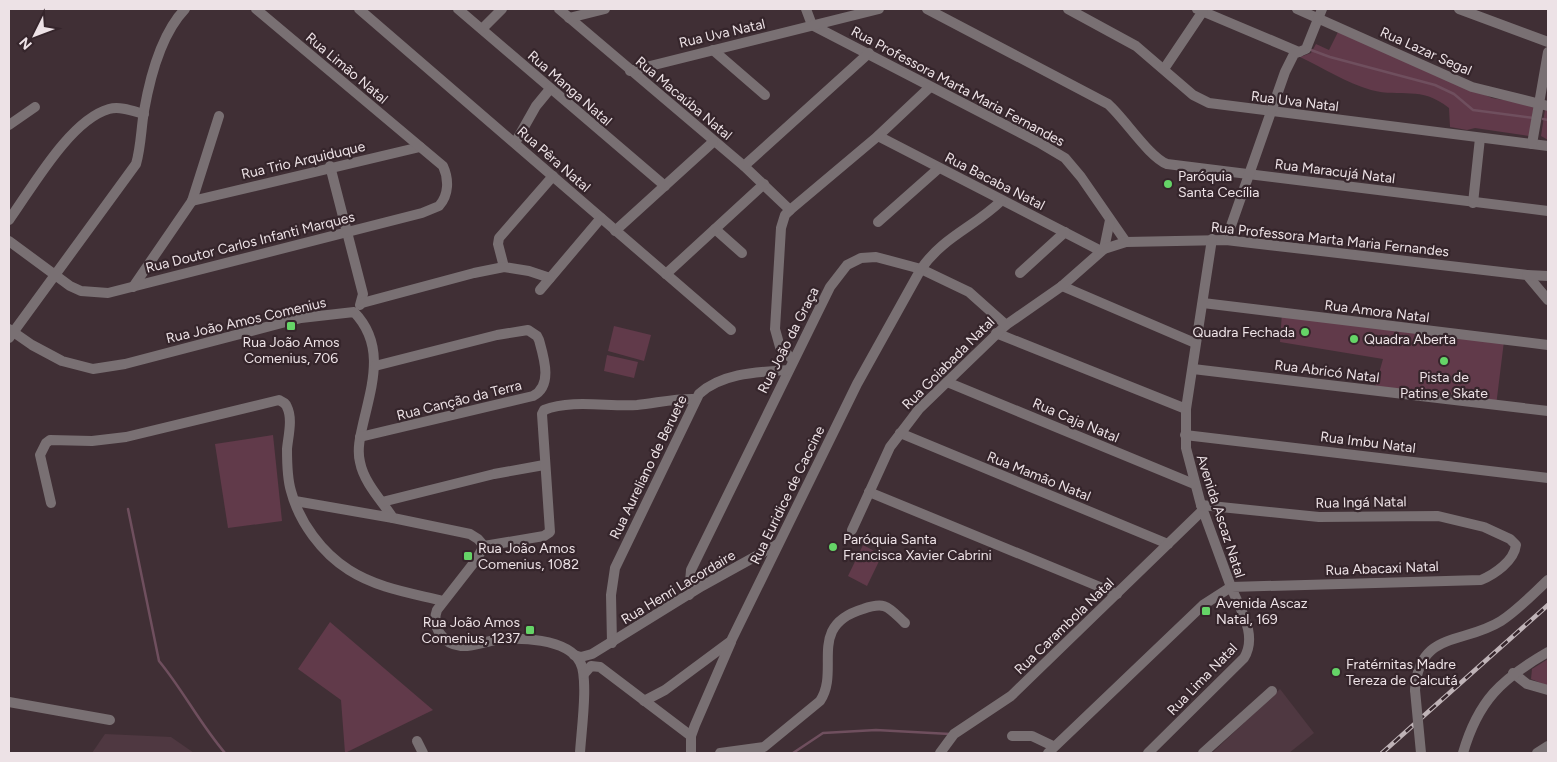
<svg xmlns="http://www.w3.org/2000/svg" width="1557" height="762" font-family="Figtree,sans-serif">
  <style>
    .built { fill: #4f3841 }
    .green { fill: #613a4a }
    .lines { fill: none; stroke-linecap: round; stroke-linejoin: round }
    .stream { stroke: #6f4f5e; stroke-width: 2.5 }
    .minor { stroke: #797073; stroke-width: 10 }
    .rail-casing { stroke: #bfb3b7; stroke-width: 4.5 }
    .rail { stroke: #35252b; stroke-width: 2.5; stroke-dasharray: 8; stroke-linecap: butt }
    .minor-bridge { stroke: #797073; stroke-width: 10 }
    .poi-dot { fill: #65d467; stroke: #35252b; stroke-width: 2 }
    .labels { text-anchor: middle; stroke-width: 4.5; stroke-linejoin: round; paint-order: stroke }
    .street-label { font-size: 14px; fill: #ede2e6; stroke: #35252b }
    .poi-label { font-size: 14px; fill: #ede2e6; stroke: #35252b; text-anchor: start }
  </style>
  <rect width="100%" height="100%" fill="#402f35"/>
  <g class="built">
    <path d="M1280 689 1314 733 1289 753H1212Z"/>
    <path d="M105 734 171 737 194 753H92Z"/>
  </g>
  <g class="green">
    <path d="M1339 30 1492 98 1534 105 1529 136 1475 128 1467 130 1450 127 1449 108C1420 85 1402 98 1371 90 1347 83 1323 68 1300 57L1311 53 1316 44 1329 50Z"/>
    <path d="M1548 109V140L1541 136 1545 110Z"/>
    <path d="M1282 312 1504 341 1496 406 1374 391 1383 359 1280 342Z"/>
    <path d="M614 326 651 335 644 361 608 351Z"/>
    <path d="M607 355 638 362 634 378 604 371Z"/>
    <path d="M273 435 282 521 228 528 215 444Z"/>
    <path d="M863 545 882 555 867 586 848 576Z"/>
    <path d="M330 622 433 710 345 753 341 700 298 669Z"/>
    <path d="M1548 659V686L1531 679 1532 669Z"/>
  </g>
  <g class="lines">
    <g class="stream">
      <path d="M1311 50 1330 57 1435 85 1454 94 1473 110 1534 118"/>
      <path d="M1543 119 1548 120"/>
      <path d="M128 509 159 661C183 690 200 724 225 753"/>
      <path d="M793 753 823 733 876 730 950 734"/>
    </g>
    <g class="minor">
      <path d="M359 9 731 330"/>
      <path d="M458 9 665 186"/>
      <path d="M559 9 744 166 790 210"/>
      <path d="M806 9 812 25 1038 142 1065 158 1081 177 1126 242 1226 240 1527 275 1548 300"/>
      <path d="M927 9 1108 104C1125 119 1149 157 1167 164L1548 211"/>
      <path d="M1068 9 1136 46 1193 95 1209 103 1548 146"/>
      <path d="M1197 9 1299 52"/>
      <path d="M1297 9 1472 87 1548 106"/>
      <path d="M1459 9 1548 42"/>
      <path d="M569 18 605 9"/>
      <path d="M482 29 502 9"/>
      <path d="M713 50 765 95"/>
      <path d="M1164 69 1203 11"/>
      <path d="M630 71 879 9"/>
      <path d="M9 125 35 107"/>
      <path d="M878 136 1101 251"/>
      <path d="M515 143 536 106 550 89"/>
      <path d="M1532 144 1548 52"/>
      <path d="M330 166 363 294 360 305"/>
      <path d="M744 166 869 53"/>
      <path d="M192 201 420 147"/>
      <path d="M1473 203 1480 138"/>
      <path d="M9 220C32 188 70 120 109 109 120 106 133 111 144 114"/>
      <path d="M878 222 939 168"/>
      <path d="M715 229 742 253"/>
      <path d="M615 231 713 142"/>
      <path d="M1226 240 1285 72 1294 54 1306 49 1322 9"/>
      <path d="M9 241 70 286 81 291 108 293 422 213 439 206C449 195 449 179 443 166L256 9"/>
      <path d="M1104 249 1110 220"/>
      <path d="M504 267 498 244 499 238 553 176"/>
      <path d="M1020 273 1065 232"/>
      <path d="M666 274 764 184"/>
      <path d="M1527 275 1548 276"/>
      <path d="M1062 286 1195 343"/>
      <path d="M133 287 192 201 219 116"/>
      <path d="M540 290 601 218"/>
      <path d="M362 303 474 273 504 267 529 271 550 278"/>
      <path d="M1203 303 1548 345"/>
      <path d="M9 329 32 345 62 361 93 369 125 364 301 318 354 312C386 345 372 385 363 424 360 437 357 450 360 462 364 483 382 501 393 518L470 534 478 539 484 546 476 560 437 610C431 627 443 644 461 646 472 647 484 642 495 640 518 637 567 638 580 662 589 678 581 733 580 753"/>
      <path d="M996 333 1186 409"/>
      <path d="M9 338 136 164C141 147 141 129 144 111 150 77 161 34 185 9"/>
      <path d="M793 360 780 347 775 329 781 228 785 215 790 210 878 136 930 87"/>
      <path d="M1193 369 1548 411"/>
      <path d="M947 382 1194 484"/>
      <path d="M900 433 1168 544"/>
      <path d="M1185 435 1548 478"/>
      <path d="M360 437 533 396C553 386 544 358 539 340L537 336 528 330 497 335 375 366"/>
      <path d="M869 492 1117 594"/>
      <path d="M295 501 393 518"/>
      <path d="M382 502 494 474 544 465"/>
      <path d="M51 503 40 455 46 443 50 440 92 441 126 437 279 400C283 402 286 403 287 407 293 419 288 437 287 449 287 463 287 478 291 491 299 522 322 553 349 570 377 588 411 593 443 601"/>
      <path d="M852 530 890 447 919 409 1006 325 1062 286 1104 249 1126 242"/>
      <path d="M484 546 544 536 550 532 542 414 544 410C572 399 608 407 637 405 657 403 676 398 696 399"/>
      <path d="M689 595 691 570 830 287 847 265 861 258 876 257 921 269 969 292 1006 325"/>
      <path d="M612 643 611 595 615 568 699 394C722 373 758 372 788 370"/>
      <path d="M574 655 581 657 592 654 702 586 778 544"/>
      <path d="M1513 673 1527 684 1548 690"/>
      <path d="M584 674 591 666 600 667 691 736"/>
      <path d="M1415 690C1419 630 1463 645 1501 621 1518 610 1533 594 1548 580"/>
      <path d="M644 701 665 690 731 641 857 384 921 269C943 237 974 227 1001 201"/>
      <path d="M9 702 110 720"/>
      <path d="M1012 736H1032L1053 746"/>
      <path d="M417 741 423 753"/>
      <path d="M691 753V736L695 725 731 642"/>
      <path d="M720 753 764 747 820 701C841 670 806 626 863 609 886 601 888 607 905 623"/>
      <path d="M940 753 954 734 1011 696 1203 510"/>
      <path d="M1048 753 1203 605 1231 587 1201 505 1186 448V409L1212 239"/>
      <path d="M1148 753 1244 658C1258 635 1240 609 1231 587L1481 580C1495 574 1514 561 1516 545L1510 539 1484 527 1438 516 1319 517 1201 505"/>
      <path d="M1203 753 1272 691"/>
      <path d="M1463 753C1478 701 1501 679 1548 652"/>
      <path d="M1537 753 1548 746"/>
    </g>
    <g class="rail-casing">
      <path id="rail" d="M1382 753 1548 605"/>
    </g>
    <use href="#rail" class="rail"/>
    <path class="minor-bridge" d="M1415 690 1421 753"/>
  </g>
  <g class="poi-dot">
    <circle cx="1168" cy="184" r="5"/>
    <rect x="286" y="321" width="10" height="10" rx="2.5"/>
    <circle cx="1305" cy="332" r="5"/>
    <circle cx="1354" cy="339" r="5"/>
    <circle cx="1444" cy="361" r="5"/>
    <circle cx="833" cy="547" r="5"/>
    <rect x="463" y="551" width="10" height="10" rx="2.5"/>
    <rect x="1201" y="606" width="10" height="10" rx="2.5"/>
    <rect x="525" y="625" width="10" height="10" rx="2.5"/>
    <circle cx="1336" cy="672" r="5"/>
  </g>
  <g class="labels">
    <g class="street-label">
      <text transform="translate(722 33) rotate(-13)" y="5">Rua Uva Natal</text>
      <text transform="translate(1426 51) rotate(24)" y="5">Rua Lazar Segal</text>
      <text transform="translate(347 68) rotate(40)" y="5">Rua Limão Natal</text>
      <text transform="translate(958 86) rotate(28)" y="5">Rua Professora Marta Maria Fernandes</text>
      <text transform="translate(570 88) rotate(41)" y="5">Rua Manga Natal</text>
      <text transform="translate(684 98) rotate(40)" y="5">Rua Macaúba Natal</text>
      <text transform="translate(1295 101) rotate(7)" y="5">Rua Uva Natal</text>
      <text transform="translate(554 159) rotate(41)" y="5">Rua Pêra Natal</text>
      <text transform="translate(303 160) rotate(-13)" y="5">Rua Trio Arquiduque</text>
      <text transform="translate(1335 171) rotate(7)" y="5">Rua Maracujá Natal</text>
      <text transform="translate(995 181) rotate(27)" y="5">Rua Bacaba Natal</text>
      <text transform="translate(1330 239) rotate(6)" y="5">Rua Professora Marta Maria Fernandes</text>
      <text transform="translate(250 242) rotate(-14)" y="5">Rua Doutor Carlos Infanti Marques</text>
      <text transform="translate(1377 311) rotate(7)" y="5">Rua Amora Natal</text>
      <text transform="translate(246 320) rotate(-13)" y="5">Rua João Amos Comenius</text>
      <text transform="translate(788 340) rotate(-63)" y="5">Rua João da Graça</text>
      <text transform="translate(948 363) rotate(-45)" y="5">Rua Goiabada Natal</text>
      <text transform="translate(1327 371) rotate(7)" y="5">Rua Abricó Natal</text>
      <text transform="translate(459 400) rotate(-14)" y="5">Rua Canção da Terra</text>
      <text transform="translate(1076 420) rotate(23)" y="5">Rua Caja Natal</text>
      <text transform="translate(1368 442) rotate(7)" y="5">Rua Imbu Natal</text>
      <text transform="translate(648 467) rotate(-64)" y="5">Rua Aureliano de Beruete</text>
      <text transform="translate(1039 476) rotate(22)" y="5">Rua Mamão Natal</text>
      <text transform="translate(787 495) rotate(-64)" y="5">Rua Euridice de Caccine</text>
      <text transform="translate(1361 502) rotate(-1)" y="5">Rua Ingá Natal</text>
      <text transform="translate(1221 516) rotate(72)" y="5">Avenida Ascaz Natal</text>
      <text transform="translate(1382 568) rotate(-2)" y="5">Rua Abacaxi Natal</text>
      <text transform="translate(678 587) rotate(-31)" y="5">Rua Henri Lacordaire</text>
      <text transform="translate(1064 626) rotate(-44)" y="5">Rua Carambola Natal</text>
      <text transform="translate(1202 679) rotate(-46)" y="5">Rua Lima Natal</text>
    </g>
    <g class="poi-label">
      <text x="1178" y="181">Paróquia<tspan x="1178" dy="16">Santa Cecília</tspan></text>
      <text x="1295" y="337" text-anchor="end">Quadra Fechada</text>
      <text x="1364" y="344">Quadra Aberta</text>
      <text x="291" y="347" text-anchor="middle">Rua João Amos<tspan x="291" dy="16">Comenius, 706</tspan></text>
      <text x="1444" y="382" text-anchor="middle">Pista de<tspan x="1444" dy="16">Patins e Skate</tspan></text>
      <text x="843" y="544">Paróquia Santa<tspan x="843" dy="16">Francisca Xavier Cabrini</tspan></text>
      <text x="478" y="553">Rua João Amos<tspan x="478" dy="16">Comenius, 1082</tspan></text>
      <text x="1216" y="608">Avenida Ascaz<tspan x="1216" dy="16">Natal, 169</tspan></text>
      <text x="520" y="627" text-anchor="end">Rua João Amos<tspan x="520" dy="16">Comenius, 1237</tspan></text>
      <text x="1346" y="669">Fratérnitas Madre<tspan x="1346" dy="16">Tereza de Calcutá</tspan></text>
    </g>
  </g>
  <rect width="1557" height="762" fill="none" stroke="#ede2e6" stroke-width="20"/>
  <g transform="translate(35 35) rotate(228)" stroke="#35252b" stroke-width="4" paint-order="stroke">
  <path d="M0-4L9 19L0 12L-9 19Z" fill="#ede2e6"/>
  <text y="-8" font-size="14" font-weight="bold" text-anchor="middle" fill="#ede2e6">N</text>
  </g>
</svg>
